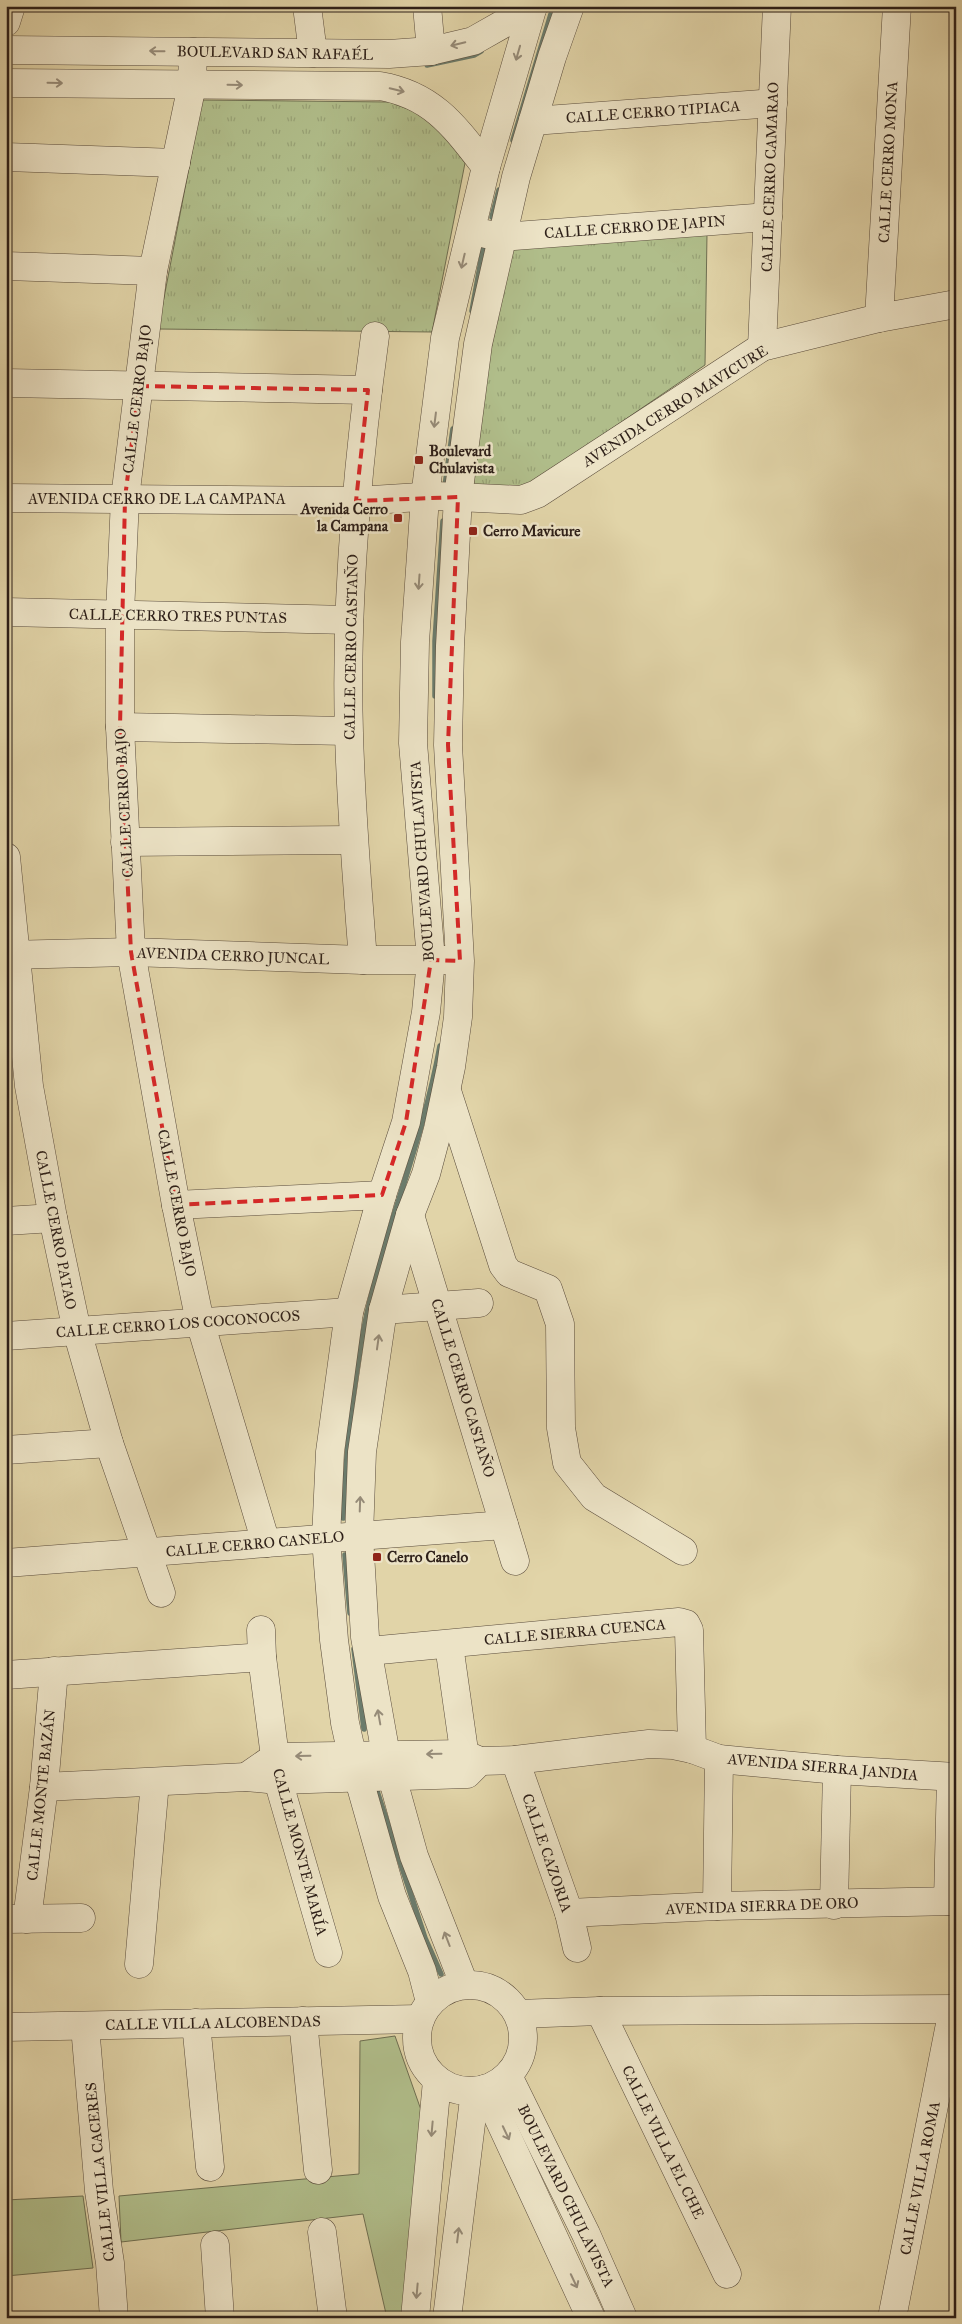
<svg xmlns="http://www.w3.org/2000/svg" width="962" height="2324" font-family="'IM FELL Great Primer',serif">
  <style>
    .green { fill: #b0bd8a; stroke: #6e6e51 }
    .park { fill: url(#park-tufts); stroke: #6e6e51 }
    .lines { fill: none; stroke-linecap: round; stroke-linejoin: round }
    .stream { stroke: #6b7b6b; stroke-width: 5.5 }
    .minor-casing { stroke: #5a4c3c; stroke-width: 29 }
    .minor { stroke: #ece3c6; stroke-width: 28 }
    .oneway { stroke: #968b78 }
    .marked { fill: none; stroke: #d62828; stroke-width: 4; stroke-dasharray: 10 6; stroke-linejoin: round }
    .poi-dot { fill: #8f2418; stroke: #ece3c6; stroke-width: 2 }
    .labels { text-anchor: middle; stroke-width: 5; stroke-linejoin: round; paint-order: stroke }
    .street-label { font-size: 15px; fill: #2d1f18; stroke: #ece3c6 }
    .poi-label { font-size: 15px; font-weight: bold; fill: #2d1f18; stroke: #ece3c6; text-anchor: start }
  </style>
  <defs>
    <pattern id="park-tufts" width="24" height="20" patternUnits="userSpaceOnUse" patternTransform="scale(1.25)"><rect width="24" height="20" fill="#b0bd8a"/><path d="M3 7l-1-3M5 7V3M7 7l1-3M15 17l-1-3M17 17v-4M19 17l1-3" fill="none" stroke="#98a276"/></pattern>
  </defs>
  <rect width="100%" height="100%" fill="#e1d4a8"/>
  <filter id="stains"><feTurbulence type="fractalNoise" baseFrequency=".004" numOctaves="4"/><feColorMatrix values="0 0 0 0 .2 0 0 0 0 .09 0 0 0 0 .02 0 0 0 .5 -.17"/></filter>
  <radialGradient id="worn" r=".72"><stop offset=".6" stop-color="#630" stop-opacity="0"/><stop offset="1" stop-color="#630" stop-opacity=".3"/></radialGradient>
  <g class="green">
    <path d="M395 2036 421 2110 404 2318H387L363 2214 121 2242 119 2196 359 2174 360 2041Z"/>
    <path d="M83 2196 93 2268 6 2276V2200Z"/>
  </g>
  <g class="park">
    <path d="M202 100 389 102 421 114 443 133 465 163 432 332 158 329Z"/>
    <path d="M707 234 705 365 532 483 518 488H473L490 354 512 249Z"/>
  </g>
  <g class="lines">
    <g class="stream">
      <path d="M427 65 474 55 481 51"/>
      <path d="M513 140 551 14"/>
      <path d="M492 217 499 190"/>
      <path d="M472 311 483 250"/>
      <path d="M445 486 453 429"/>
      <path d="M435 696V641L443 521"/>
      <path d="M343 1518C347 1441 354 1363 373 1288 394 1207 425 1129 440 1046"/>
      <path d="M345 1555 350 1613"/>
      <path d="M354 1649 364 1729"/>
      <path d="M377 1791 425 1938 441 1974"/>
    </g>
    <g class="minor-casing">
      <g id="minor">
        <path d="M307 6 313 53"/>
        <path d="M427 6 431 51"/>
        <path d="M6 22 11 6"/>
        <path d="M6 50 389 54 431 51 473 41 533 7"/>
        <path d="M193 52 192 85 153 271 125 498 120 614V727L131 952 176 1205 200 1322 266 1543"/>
        <path d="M6 83 380 86C433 95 455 127 486 167"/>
        <path d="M533 121 773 103"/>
        <path d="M6 157 176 163"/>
        <path d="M486 234 502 237 768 217"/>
        <path d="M6 266 153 271"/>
        <path d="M879 318 897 6"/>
        <path d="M762 347 777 6"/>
        <path d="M6 383 368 390"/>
        <path d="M6 498 356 501 436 496 521 500 537 494 762 347 879 318 956 304"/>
        <path d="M6 612 349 620"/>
        <path d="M120 727 348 731"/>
        <path d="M125 842 353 840"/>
        <path d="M6 857 29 1086 53 1218 77 1331 109 1443 161 1593"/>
        <path d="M6 955 131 952 363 960H450"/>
        <path d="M363 960C357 884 351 809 349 733 345 600 357 467 375 336"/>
        <path d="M447 1091 503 1265 509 1273 548 1289 560 1324 561 1428 567 1463 594 1497 683 1551"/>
        <path d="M176 1205 382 1195"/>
        <path d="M410 1215 515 1561"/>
        <path d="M6 1221 53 1218"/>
        <path d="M383 1310 479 1303"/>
        <path d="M6 1336 349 1312"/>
        <path d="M6 1450 109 1443"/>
        <path d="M6 1563 504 1525"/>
        <path d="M261 1630 262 1657 278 1780 328 1953"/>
        <path d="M449 1645 467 1772"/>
        <path d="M369 1651 679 1622 686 1624 689 1630 692 1749"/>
        <path d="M6 1675 262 1657"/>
        <path d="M515 1760 569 1913 577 1948"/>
        <path d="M246 1777 275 1757 464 1754 480 1761 515 1760 649 1744 673 1745 692 1749 719 1759 837 1770 956 1777"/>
        <path d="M44 1787 246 1777 278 1780 467 1774 480 1761"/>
        <path d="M948 1901 951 1777"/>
        <path d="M834 1905 837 1770"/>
        <path d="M717 1906 719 1759"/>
        <path d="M569 1913 717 1906 956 1901"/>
        <path d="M6 1919 81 1918"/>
        <path d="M27 1919 44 1787 54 1671"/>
        <path d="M139 1964 155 1782"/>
        <path d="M464 1984 414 1856 386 1755 365 1637 359 1536 362 1452 383 1310 410 1215 426 1174 438 1129 451 1067 458 1017 460 961 448 745 450 646 458 497 478 344 516 177 552 57 570 6"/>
        <circle cx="470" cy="2038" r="53"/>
        <path d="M430 2002 422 1971 392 1896 352 1755 345 1723 334 1640 326 1539 330 1452 349 1312 382 1195 406 1122 426 1012 431 960 413 743 415 642 425 497 445 338 486 167 533 6"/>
        <path d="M600 2011 727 2274"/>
        <path d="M518 2014 600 2011 956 2009"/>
        <path d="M303 2021 318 2170"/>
        <path d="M196 2023 210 2167"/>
        <path d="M85 2026 99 2191 110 2263 114 2318"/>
        <path d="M6 2027 420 2019"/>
        <path d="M508 2076 586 2234 623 2318"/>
        <path d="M485 2089 591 2318"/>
        <path d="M322 2232 333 2318"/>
        <path d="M215 2245 220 2318"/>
        <path d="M415 2318 437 2081"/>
        <path d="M447 2318 475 2091"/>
        <path d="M892 2318 953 2009"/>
      </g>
    </g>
    <use href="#minor" class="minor"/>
  </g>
  <defs><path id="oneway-shaft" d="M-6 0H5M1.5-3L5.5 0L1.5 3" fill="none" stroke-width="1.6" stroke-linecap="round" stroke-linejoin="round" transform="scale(1.25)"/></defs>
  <g class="oneway">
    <use href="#oneway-shaft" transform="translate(458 44) rotate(167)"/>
    <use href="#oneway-shaft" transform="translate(157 51) rotate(-179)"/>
    <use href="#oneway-shaft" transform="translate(518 53) rotate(106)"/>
    <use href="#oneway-shaft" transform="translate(55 83) rotate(1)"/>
    <use href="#oneway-shaft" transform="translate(235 85) rotate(1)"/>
    <use href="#oneway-shaft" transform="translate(397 90) rotate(13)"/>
    <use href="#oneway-shaft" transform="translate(463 261) rotate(103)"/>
    <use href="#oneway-shaft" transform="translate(435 420) rotate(97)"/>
    <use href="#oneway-shaft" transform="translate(419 582) rotate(94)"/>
    <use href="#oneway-shaft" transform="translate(378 1342) rotate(-82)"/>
    <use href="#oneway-shaft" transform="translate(360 1504) rotate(-88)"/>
    <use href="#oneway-shaft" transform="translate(379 1717) rotate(-100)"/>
    <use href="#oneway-shaft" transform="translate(434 1754) rotate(179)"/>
    <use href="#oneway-shaft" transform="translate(303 1756) rotate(179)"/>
    <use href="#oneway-shaft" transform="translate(447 1939) rotate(-111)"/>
    <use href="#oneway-shaft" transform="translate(432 2129) rotate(95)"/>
    <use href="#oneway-shaft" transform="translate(506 2133) rotate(65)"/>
    <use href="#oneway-shaft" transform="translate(458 2235) rotate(-83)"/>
    <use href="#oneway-shaft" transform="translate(574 2281) rotate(65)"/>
    <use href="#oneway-shaft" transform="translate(417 2291) rotate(95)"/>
  </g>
  <path class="marked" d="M139 386 368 390 356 501 458 497 448 745 460 961 431 960 406 1122 382 1195 176 1205 131 952 120 727 125 498Z"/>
  <g class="poi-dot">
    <rect x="414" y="455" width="10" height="10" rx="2.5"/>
    <rect x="393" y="513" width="10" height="10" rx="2.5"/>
    <rect x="468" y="526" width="10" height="10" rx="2.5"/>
    <rect x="372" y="1552" width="10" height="10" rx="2.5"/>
  </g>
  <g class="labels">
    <g class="street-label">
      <text transform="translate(275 53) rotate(1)" y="5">BOULEVARD SAN RAFAÉL</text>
      <text transform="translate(653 112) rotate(-4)" y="5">CALLE CERRO TIPIACA</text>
      <text transform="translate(888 162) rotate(-87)" y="5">CALLE CERRO MONA</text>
      <text transform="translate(770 177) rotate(-88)" y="5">CALLE CERRO CAMARAO</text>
      <text transform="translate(635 227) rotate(-4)" y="5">CALLE CERRO DE JAPIN</text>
      <text transform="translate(137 399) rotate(-83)" y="5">CALLE CERRO BAJO</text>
      <text transform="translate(675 406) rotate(-32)" y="5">AVENIDA CERRO MAVICURE</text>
      <text x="157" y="504">AVENIDA CERRO DE LA CAMPANA</text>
      <text transform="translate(178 616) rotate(1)" y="5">CALLE CERRO TRES PUNTAS</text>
      <text transform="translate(351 647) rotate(-89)" y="5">CALLE CERRO CASTAÑO</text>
      <text transform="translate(124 803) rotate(-93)" y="5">CALLE CERRO BAJO</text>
      <text transform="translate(422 861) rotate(-94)" y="5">BOULEVARD CHULAVISTA</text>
      <text transform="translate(233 956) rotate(2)" y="5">AVENIDA CERRO JUNCAL</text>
      <text transform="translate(177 1203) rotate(79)" y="5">CALLE CERRO BAJO</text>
      <text transform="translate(56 1230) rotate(79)" y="5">CALLE CERRO PATAO</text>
      <text transform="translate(178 1324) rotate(-4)" y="5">CALLE CERRO LOS COCONOCOS</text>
      <text transform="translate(463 1388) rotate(73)" y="5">CALLE CERRO CASTAÑO</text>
      <text transform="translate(255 1544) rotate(-5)" y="5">CALLE CERRO CANELO</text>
      <text transform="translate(575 1632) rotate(-5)" y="5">CALLE SIERRA CUENCA</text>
      <text transform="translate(823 1767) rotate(5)" y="5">AVENIDA SIERRA JANDIA</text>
      <text transform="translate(41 1795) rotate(-84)" y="5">CALLE MONTE BAZÁN</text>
      <text transform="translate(300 1852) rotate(75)" y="5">CALLE MONTE MARÍA</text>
      <text transform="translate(547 1853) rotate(71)" y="5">CALLE CAZORIA</text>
      <text transform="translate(762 1906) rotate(-2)" y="5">AVENIDA SIERRA DE ORO</text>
      <text transform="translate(213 2023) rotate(-1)" y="5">CALLE VILLA ALCOBENDAS</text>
      <text transform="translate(663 2142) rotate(64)" y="5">CALLE VILLA EL CHE</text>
      <text transform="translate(100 2172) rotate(-96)" y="5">CALLE VILLA CACERES</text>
      <text transform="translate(920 2178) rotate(-79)" y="5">CALLE VILLA ROMA</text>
      <text transform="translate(566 2196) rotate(64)" y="5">BOULEVARD CHULAVISTA</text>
    </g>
    <g class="poi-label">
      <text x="429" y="456">Boulevard<tspan x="429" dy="17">Chulavista</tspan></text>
      <text x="388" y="514" text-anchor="end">Avenida Cerro<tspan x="388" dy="17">la Campana</tspan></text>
      <text x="483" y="536">Cerro Mavicure</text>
      <text x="387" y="1562">Cerro Canelo</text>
    </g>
  </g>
  <rect width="962" height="2324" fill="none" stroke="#e1d4a8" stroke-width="25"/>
  <rect x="8" y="8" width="947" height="2309" fill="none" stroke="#2d1f18" stroke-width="2.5"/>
  <rect x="12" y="12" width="937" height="2299" fill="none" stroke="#2d1f18"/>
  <rect width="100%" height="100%" filter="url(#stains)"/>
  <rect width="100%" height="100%" fill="url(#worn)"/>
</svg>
